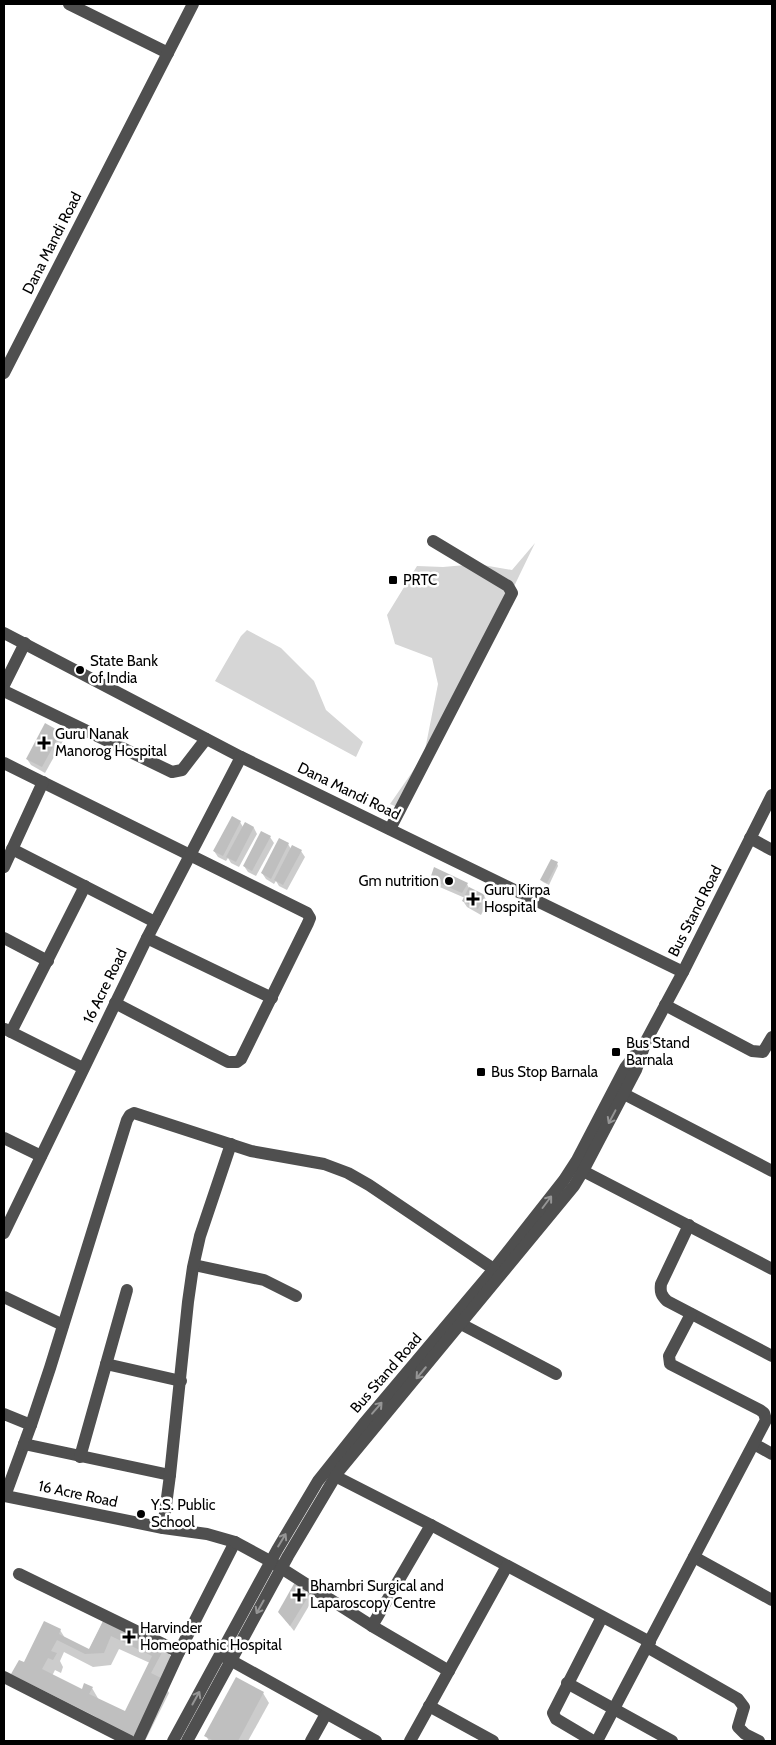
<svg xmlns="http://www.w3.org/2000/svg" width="776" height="1745" font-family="Cabin,sans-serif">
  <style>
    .green { fill: #d6d6d6 }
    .shadow { fill: #0003; fill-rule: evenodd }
    .building { fill: #bfbfbf; fill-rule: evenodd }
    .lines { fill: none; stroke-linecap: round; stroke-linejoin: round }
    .minor { stroke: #4f4f4f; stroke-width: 12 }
    .oneway { stroke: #959595 }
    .poi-dot { fill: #000; stroke: #fff; stroke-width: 2 }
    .labels { text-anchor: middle; stroke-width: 5; stroke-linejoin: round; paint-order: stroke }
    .street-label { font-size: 15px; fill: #000; stroke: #fff }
    .poi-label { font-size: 15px; fill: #000; stroke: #fff; text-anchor: start }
  </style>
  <rect width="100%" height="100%" fill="#fff"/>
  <g class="green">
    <path d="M535 543 452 714 402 809 390 804 424 755 438 684 432 658 395 644 387 615 417 566 443 567 477 564 512 570Z"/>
    <path d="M247 630 281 648 314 681 326 710 363 742 356 757 215 681 241 636Z"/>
  </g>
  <g class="shadow">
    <path d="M60 733 64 739 45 773 31 765 27 759Z"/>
    <path d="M240 822 243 827 245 823 254 828 257 834 239 867 231 863 228 858 226 861 218 857 214 851Z"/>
    <path d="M270 837 274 843 256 876 248 872 244 866Z"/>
    <path d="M280 840 288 844 291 849 301 851 305 857 287 890 279 886 276 881 274 884 266 879 262 873Z"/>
    <path d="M557 863 558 866 549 885 543 882 541 880Z"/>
    <path d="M431 879 467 884 469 888 484 896 488 902 481 915 467 907 463 901 465 898 435 885Z"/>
    <path d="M310 1592 313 1599 294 1631 279 1612Z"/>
    <path d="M106 1616 165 1646 172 1659 162 1680 169 1693 145 1741H129L24 1664 60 1630 65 1638 89 1650ZM119 1649 150 1663 126 1713 99 1700 92 1688 82 1690 52 1676 55 1670 61 1673 63 1667 60 1661 64 1652 93 1667 111 1665Z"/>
    <path d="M263 1693 269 1703 248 1741H209L206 1736Z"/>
  </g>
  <g class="building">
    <path d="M45 723 61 732 42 767 26 759Z"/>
    <path d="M232 816 241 821 223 856 213 851Z"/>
    <path d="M245 822 254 827 236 862 226 857Z"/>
    <path d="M261 831 271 836 252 871 243 866Z"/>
    <path d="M279 838 289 843 271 879 261 873Z"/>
    <path d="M292 845 302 850 283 885 274 880Z"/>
    <path d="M551 859 558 862 547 883 540 880Z"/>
    <path d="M434 867 468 883 462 893 430 879Z"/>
    <path d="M469 887 485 895 478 909 462 901Z"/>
    <path d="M295 1582 311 1592 290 1626 278 1612Z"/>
    <path d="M106 1615 166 1645 151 1673 163 1679 134 1736 11 1674 19 1660 24 1662 44 1621 61 1629 59 1634 89 1649ZM111 1636 152 1656 125 1711 89 1694 93 1687 84 1683 82 1689 42 1669 48 1658 53 1660 57 1653 51 1651 57 1640 85 1654 104 1653Z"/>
    <path d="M236 1677 264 1692 238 1741H214L204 1736Z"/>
  </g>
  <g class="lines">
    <g class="minor">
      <path d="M69 4 168 53"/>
      <path d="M4 373 193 4"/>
      <path d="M4 633 241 757 683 972"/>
      <path d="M4 685 25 643"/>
      <path d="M4 691 172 772 182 770 206 739"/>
      <path d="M4 763 307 913 310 918 308 923 241 1059 237 1062H228L115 1003"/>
      <path d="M390 829 512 593 508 586 433 541"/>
      <path d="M750 838 772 850"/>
      <path d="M12 849 155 922"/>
      <path d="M4 867 43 782"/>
      <path d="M4 938 48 961"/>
      <path d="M147 938 272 998"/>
      <path d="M665 1005 752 1051 763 1052 772 1037"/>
      <path d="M5 1029 83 1068"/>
      <path d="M11 1032 85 886"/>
      <path d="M624 1094 772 1171"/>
      <path d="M4 1138 41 1156"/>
      <path d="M583 1171 772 1269"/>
      <path d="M689 1225 661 1284C660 1292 661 1295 667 1301L772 1356"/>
      <path d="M4 1233 147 938 241 757"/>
      <path d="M194 1265 264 1280 296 1296"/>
      <path d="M4 1297 63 1325"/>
      <path d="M461 1324 556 1374"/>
      <path d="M106 1364 181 1381"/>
      <path d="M4 1414 31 1425 5 1496 163 1528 207 1534 235 1542 179 1652 138 1741"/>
      <path d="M31 1425 50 1368 127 1120 130 1115 134 1113 251 1151 324 1164 348 1173 369 1185 501 1274"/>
      <path d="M24 1444 170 1475"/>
      <path d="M754 1444 772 1454"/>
      <path d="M80 1457 127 1290"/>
      <path d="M335 1476 431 1525 650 1642"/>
      <path d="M163 1528 170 1475 188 1302 193 1267 200 1236 231 1144"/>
      <path d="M235 1542 270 1561 372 1626 449 1671"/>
      <path d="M694 1557 772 1600"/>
      <path d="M19 1574 179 1652"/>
      <path d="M372 1626 431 1525"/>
      <path d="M647 1647 738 1699 744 1707 738 1727 745 1734 759 1741"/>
      <path d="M223 1656 376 1741"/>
      <path d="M4 1677 130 1741"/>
      <path d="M567 1683 672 1741"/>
      <path d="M429 1706 493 1741"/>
      <path d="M173 1741 277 1550 318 1481 365 1422 494 1269 564 1180 577 1160 625 1068 641 1047"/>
      <path d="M187 1741 288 1556 338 1472 574 1186 583 1171 636 1070 646 1041 683 972 772 795"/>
      <path d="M311 1741 326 1714"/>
      <path d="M410 1741 507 1566"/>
      <path d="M593 1741 556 1719 553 1713 602 1617"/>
      <path d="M597 1741 766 1420 764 1413 760 1410 670 1364 669 1356 691 1314"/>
    </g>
  </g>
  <defs><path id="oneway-shaft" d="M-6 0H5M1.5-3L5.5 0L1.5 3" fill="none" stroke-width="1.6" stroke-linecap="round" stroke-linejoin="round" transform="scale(1.25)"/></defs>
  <g class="oneway">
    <use href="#oneway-shaft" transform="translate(612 1117) rotate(118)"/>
    <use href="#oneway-shaft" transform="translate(547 1202) rotate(-53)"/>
    <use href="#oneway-shaft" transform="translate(421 1373) rotate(130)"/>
    <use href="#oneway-shaft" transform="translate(377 1408) rotate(-49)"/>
    <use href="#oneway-shaft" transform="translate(282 1540) rotate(-59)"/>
    <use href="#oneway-shaft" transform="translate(260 1607) rotate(119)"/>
    <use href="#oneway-shaft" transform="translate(196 1698) rotate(-61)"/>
  </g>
  <g class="poi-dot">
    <rect x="388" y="575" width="10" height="10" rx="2.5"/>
    <circle cx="80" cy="670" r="5"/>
    <path d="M41.5 735.5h5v5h5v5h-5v5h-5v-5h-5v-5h5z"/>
    <circle cx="449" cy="881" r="5"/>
    <path d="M470.5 891.5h5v5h5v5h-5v5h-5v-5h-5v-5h5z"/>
    <rect x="611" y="1047" width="10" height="10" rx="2.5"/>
    <rect x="476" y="1067" width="10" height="10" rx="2.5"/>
    <circle cx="141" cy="1514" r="5"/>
    <path d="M296.5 1587.5h5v5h5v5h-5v5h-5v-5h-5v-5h5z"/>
    <path d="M126.5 1629.5h5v5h5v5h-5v5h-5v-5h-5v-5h5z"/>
  </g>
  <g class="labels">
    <g class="street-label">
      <text transform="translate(52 243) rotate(-63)" y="5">Dana Mandi Road</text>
      <text transform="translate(349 791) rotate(26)" y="5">Dana Mandi Road</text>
      <text transform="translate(695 911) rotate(-63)" y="5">Bus Stand Road</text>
      <text transform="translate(105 986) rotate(-64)" y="5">16 Acre Road</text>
      <text transform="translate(386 1373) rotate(-49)" y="5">Bus Stand Road</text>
      <text transform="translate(78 1494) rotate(12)" y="5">16 Acre Road</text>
    </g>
    <g class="poi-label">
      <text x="403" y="585">PRTC</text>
      <text x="90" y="666">State Bank<tspan x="90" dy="17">of India</tspan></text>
      <text x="55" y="739">Guru Nanak<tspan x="55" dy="17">Manorog Hospital</tspan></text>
      <text x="439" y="886" text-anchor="end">Gm nutrition</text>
      <text x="484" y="895">Guru Kirpa<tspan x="484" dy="17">Hospital</tspan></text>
      <text x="626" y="1048">Bus Stand<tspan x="626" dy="17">Barnala</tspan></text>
      <text x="491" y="1077">Bus Stop Barnala</text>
      <text x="151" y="1510">Y.S. Public<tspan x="151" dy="17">School</tspan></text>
      <text x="310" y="1591">Bhambri Surgical and<tspan x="310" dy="17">Laparoscopy Centre</tspan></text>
      <text x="140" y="1633">Harvinder<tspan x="140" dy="17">Homeopathic Hospital</tspan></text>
    </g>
  </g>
  <rect width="776" height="1745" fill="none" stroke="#000000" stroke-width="10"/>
</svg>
